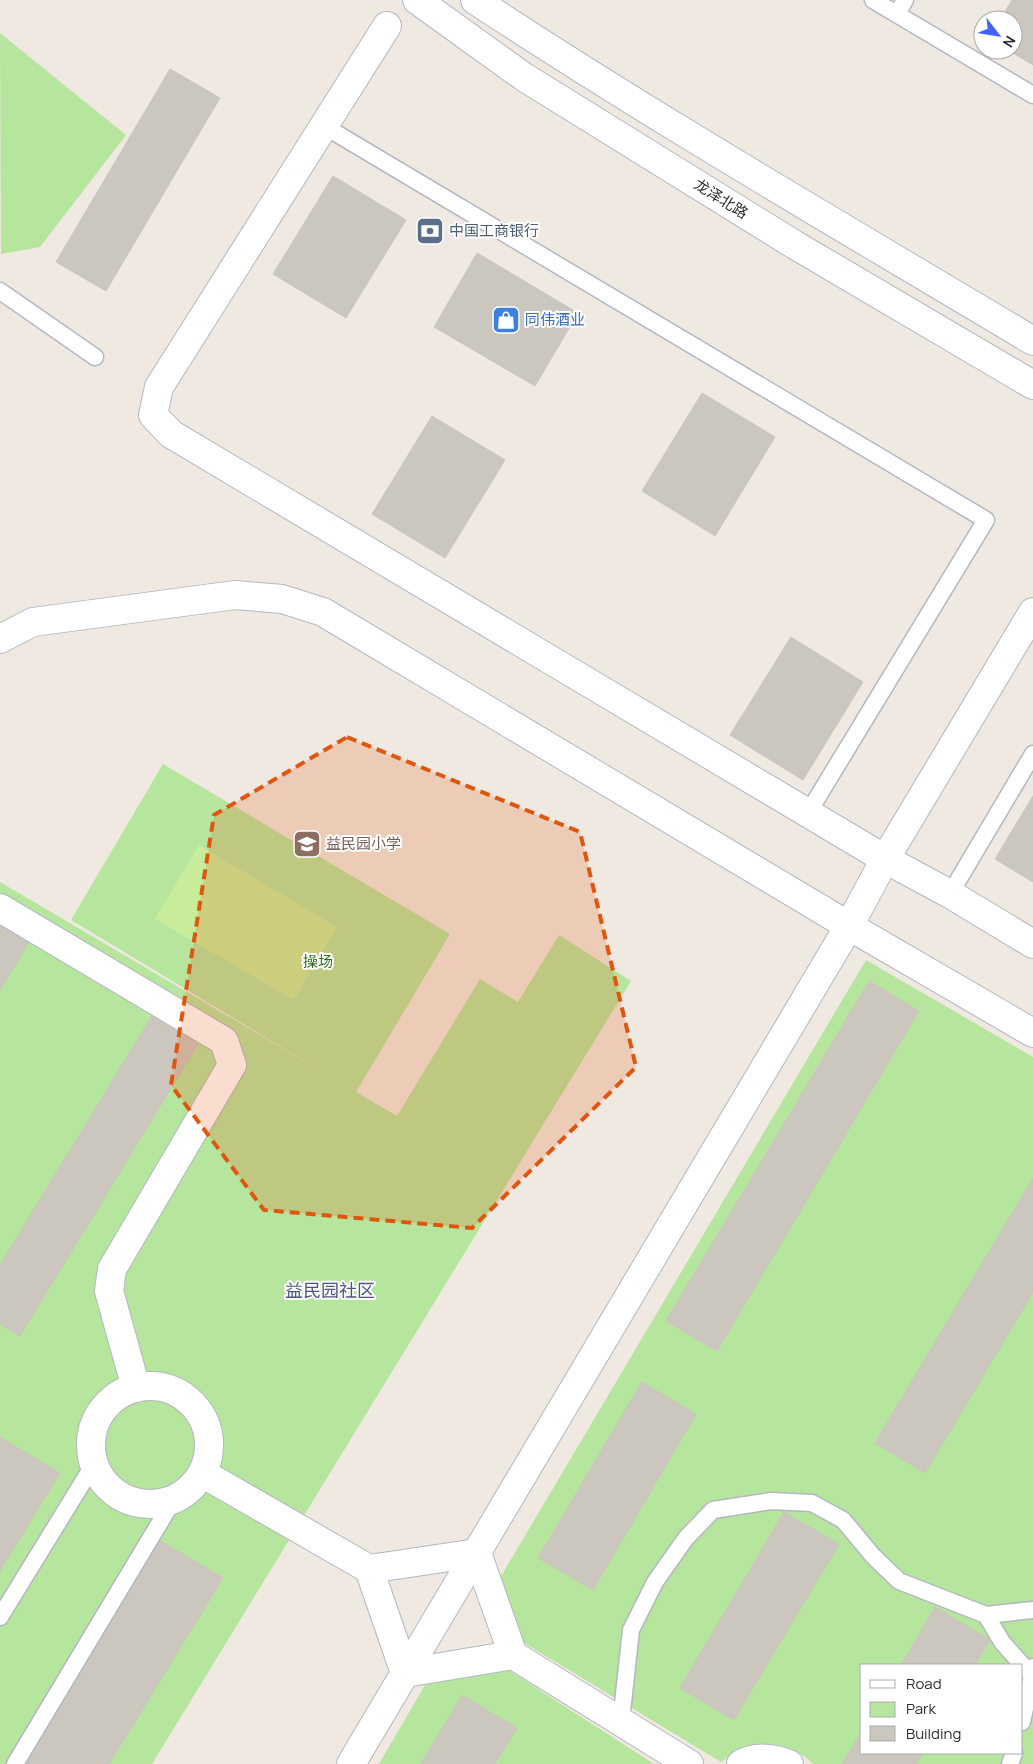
<svg xmlns="http://www.w3.org/2000/svg" width="1033" height="1764" font-family="Manrope,'Noto Sans SC',sans-serif">
  <style>
    .green { fill: #b6e59e; fill-rule: evenodd }
    .pitch { fill: #c9ec9a }
    .building { fill: #cbc7bf; stroke: #cbc5ba }
    .lines { fill: none; stroke-linecap: round; stroke-linejoin: round }
    .lane-casing { stroke: #b4b7c1; stroke-width: 19 }
    .street-casing { stroke: #b4b7c1; stroke-width: 30 }
    .secondary-casing { stroke: #b4b7c1; stroke-width: 30 }
    .lane { stroke: #fff; stroke-width: 16 }
    .street { stroke: #fff; stroke-width: 28 }
    .secondary { stroke: #fff; stroke-width: 28 }
    .marked { fill: #df570e; fill-opacity: 0.2; stroke: #df570e; stroke-width: 4; stroke-dasharray: 10 6; stroke-linejoin: round }
    .labels { text-anchor: middle; stroke-width: 4; stroke-linejoin: round; paint-order: stroke }
    .street-label { font-size: 15px; fill: #2e2e2e; stroke: #fff }
    .service-label { font-size: 15px; fill: #4e5e75; stroke: #fff; text-anchor: start }
    .shop-label { font-size: 15px; fill: #366cbe; stroke: #fff; text-anchor: start }
    .education-label { font-size: 15px; fill: #785e54; stroke: #fff; text-anchor: start }
    .park-label { font-size: 15px; fill: #2c6e1b; stroke: #fff }
    .quarter-label { font-size: 18px; fill: #4d5680; stroke: #fff }
  </style>
  <rect width="100%" height="100%" fill="#efe9e1"/>
  <g class="green">
    <path d="M0 33 126 135 40 247 1 254Z"/>
    <path d="M163 764 450 934 356 1092 397 1116 480 979 518 1002 559 935 631 981 152 1764H0V882L323 1072 71 920Z"/>
    <path d="M866 960 1033 1057V1764H813C795 1744 762 1739 738 1751 732 1753 727 1758 721 1762L516 1638 500 1578ZM862 1665H1022V1753H862Z"/>
    <path d="M507 1669 654 1764H379L425 1685Z"/>
  </g>
  <path class="pitch" d="M199 845 337 927 294 1000 155 919Z"/>
  <g class="building">
    <path d="M1012 0H1033V65L1008 50H1013V20H1000Z"/>
    <path d="M170 69 220 98 106 291 56 262Z"/>
    <path d="M333 176 406 220 346 318 273 274Z"/>
    <path d="M477 253 578 313 535 386 434 327Z"/>
    <path d="M702 393 775 437 715 536 642 491Z"/>
    <path d="M432 416 505 460 445 558 372 514Z"/>
    <path d="M791 637 863 682 803 780 730 735Z"/>
    <path d="M1033 796V882L995 859Z"/>
    <path d="M0 924 29 942 0 990Z"/>
    <path d="M869 981 919 1011 717 1351 666 1321Z"/>
    <path d="M152 1016 198 1044 20 1336 0 1324V1265Z"/>
    <path d="M1033 1178V1292L925 1473 875 1443Z"/>
    <path d="M642 1382 696 1414 593 1590 538 1558Z"/>
    <path d="M0 1437 60 1473 0 1571Z"/>
    <path d="M784 1512 839 1544 734 1720 680 1688Z"/>
    <path d="M159 1540 223 1578 109 1764H22Z"/>
    <path d="M935 1607 990 1640 975 1665H901Z"/>
    <path d="M462 1695 517 1728 495 1764H421Z"/>
    <path d="M862 1731V1753H923L916 1764H842Z"/>
  </g>
  <g class="lines">
    <g class="lane-casing">
      <g id="lane">
        <path d="M873 0 1033 95"/>
        <path d="M897 14 905 0"/>
        <path d="M324 126 986 520 808 813"/>
        <path d="M0 291 95 357"/>
        <path d="M950 894 1033 754"/>
        <path d="M986 1615 1002 1642 1033 1677"/>
        <path d="M0 1617 94 1464"/>
        <path d="M621 1721 631 1630 655 1582 686 1538 713 1510 771 1501 812 1503 843 1520 873 1556 899 1581 986 1615 1033 1610"/>
        <path d="M1022 1722 1032 1676 1033 1667"/>
        <path d="M15 1764 174 1499"/>
        <path d="M1010 1764 1014 1753"/>
      </g>
    </g>
    <g class="street-casing">
      <g id="street">
        <path d="M387 26 159 387 153 415 171 434 885 859 950 894 1033 944"/>
        <path d="M0 639 33 622 235 595 282 599 323 612 849 926 1033 1033"/>
        <path d="M0 908 224 1041 232 1065 112 1269 109 1291 136 1388"/>
        <circle cx="150" cy="1445" r="59"/>
        <path d="M202 1473 369 1569 477 1553 513 1655 689 1764"/>
        <path d="M369 1569 405 1673 513 1655"/>
        <path d="M351 1764 849 926 885 859 1033 612"/>
        <path d="M741 1764C756 1755 773 1758 789 1764"/>
      </g>
    </g>
    <g class="secondary-casing">
      <g id="secondary">
        <path d="M417 0 524 77 795 245 1033 385"/>
        <path d="M475 0C657 120 846 229 1033 341"/>
      </g>
    </g>
    <use href="#lane" class="lane"/>
    <use href="#street" class="street"/>
    <use href="#secondary" class="secondary"/>
  </g>
  <path class="marked" d="M347 737 580 832 636 1067 472 1228 264 1210 171 1085 214 815Z"/>
  <defs>
    <g id="bank-square" transform="scale(1.4375)"><rect x="-9" y="-9" width="18" height="18" rx="4" fill="#5c6f8a" stroke="#fff"/><path d="M-6-4H6V4H-6ZM0-2.3a2.3 2.3 0 1 0 0 4.6a2.3 2.3 0 1 0 0-4.6Z" fill="#fff"/></g>
    <g id="shop-square" transform="scale(1.4375)"><rect x="-9" y="-9" width="18" height="18" rx="4" fill="#3f7fe0" stroke="#fff"/><path d="M-5-2.5h2.3a2.7 3.5 0 0 1 5.4 0H5L5.5 6h-11ZM-1.5-2.5h3a1.5 2.3 0 0 0-3 0Z" fill="#fff"/></g>
    <g id="school-square" transform="scale(1.4375)"><rect x="-9" y="-9" width="18" height="18" rx="4" fill="#8d6e63" stroke="#fff"/><path d="M0-5L7-2L0 1L-7-2ZM-4 1L0 2.5L4 1V4Q0 6-4 4Z" fill="#fff"/></g>
  </defs>
  <g fill-rule="evenodd">
    <use href="#bank-square" x="430" y="231"/>
    <use href="#shop-square" x="506" y="320"/>
    <use href="#school-square" x="307" y="844"/>
  </g>
  <g class="labels">
    <g class="street-label">
      <text transform="translate(721 199) rotate(32)" y="5">龙泽北路</text>
    </g>
    <g class="service-label">
      <text x="449" y="236">中国工商银行</text>
    </g>
    <g class="shop-label">
      <text x="525" y="325">同伟酒业</text>
    </g>
    <g class="education-label">
      <text x="326" y="849">益民园小学</text>
    </g>
    <g class="park-label">
      <text x="318" y="967">操场</text>
    </g>
    <g class="quarter-label">
      <text x="330" y="1297">益民园社区</text>
    </g>
  </g>
  <rect x="860" y="1664" width="162" height="90" fill="#ffffff" stroke="#ababab"/>
  <rect x="870" y="1680" width="25" height="8" fill="#ffffff" stroke="#ababab"/>
  <text x="906" y="1689" font-size="15" fill="#2e2e2e">Road</text>
  <rect x="870" y="1702" width="25" height="15" fill="#b6e59e" stroke="#ababab"/>
  <text x="906" y="1714" font-size="15" fill="#2e2e2e">Park</text>
  <rect x="870" y="1726" width="25" height="15" fill="#cbc7bf" stroke="#ababab"/>
  <text x="906" y="1739" font-size="15" fill="#2e2e2e">Building</text>
  <g transform="translate(998 35) rotate(121)"><circle r="24" fill="#ffffff" stroke="#ababab"/>
  <path d="M0-4L9 19L0 12L-9 19Z" fill="#4264fb"/>
  <text y="-8" font-size="14" font-weight="bold" text-anchor="middle" fill="#2e2e2e">N</text>
  </g>
</svg>
